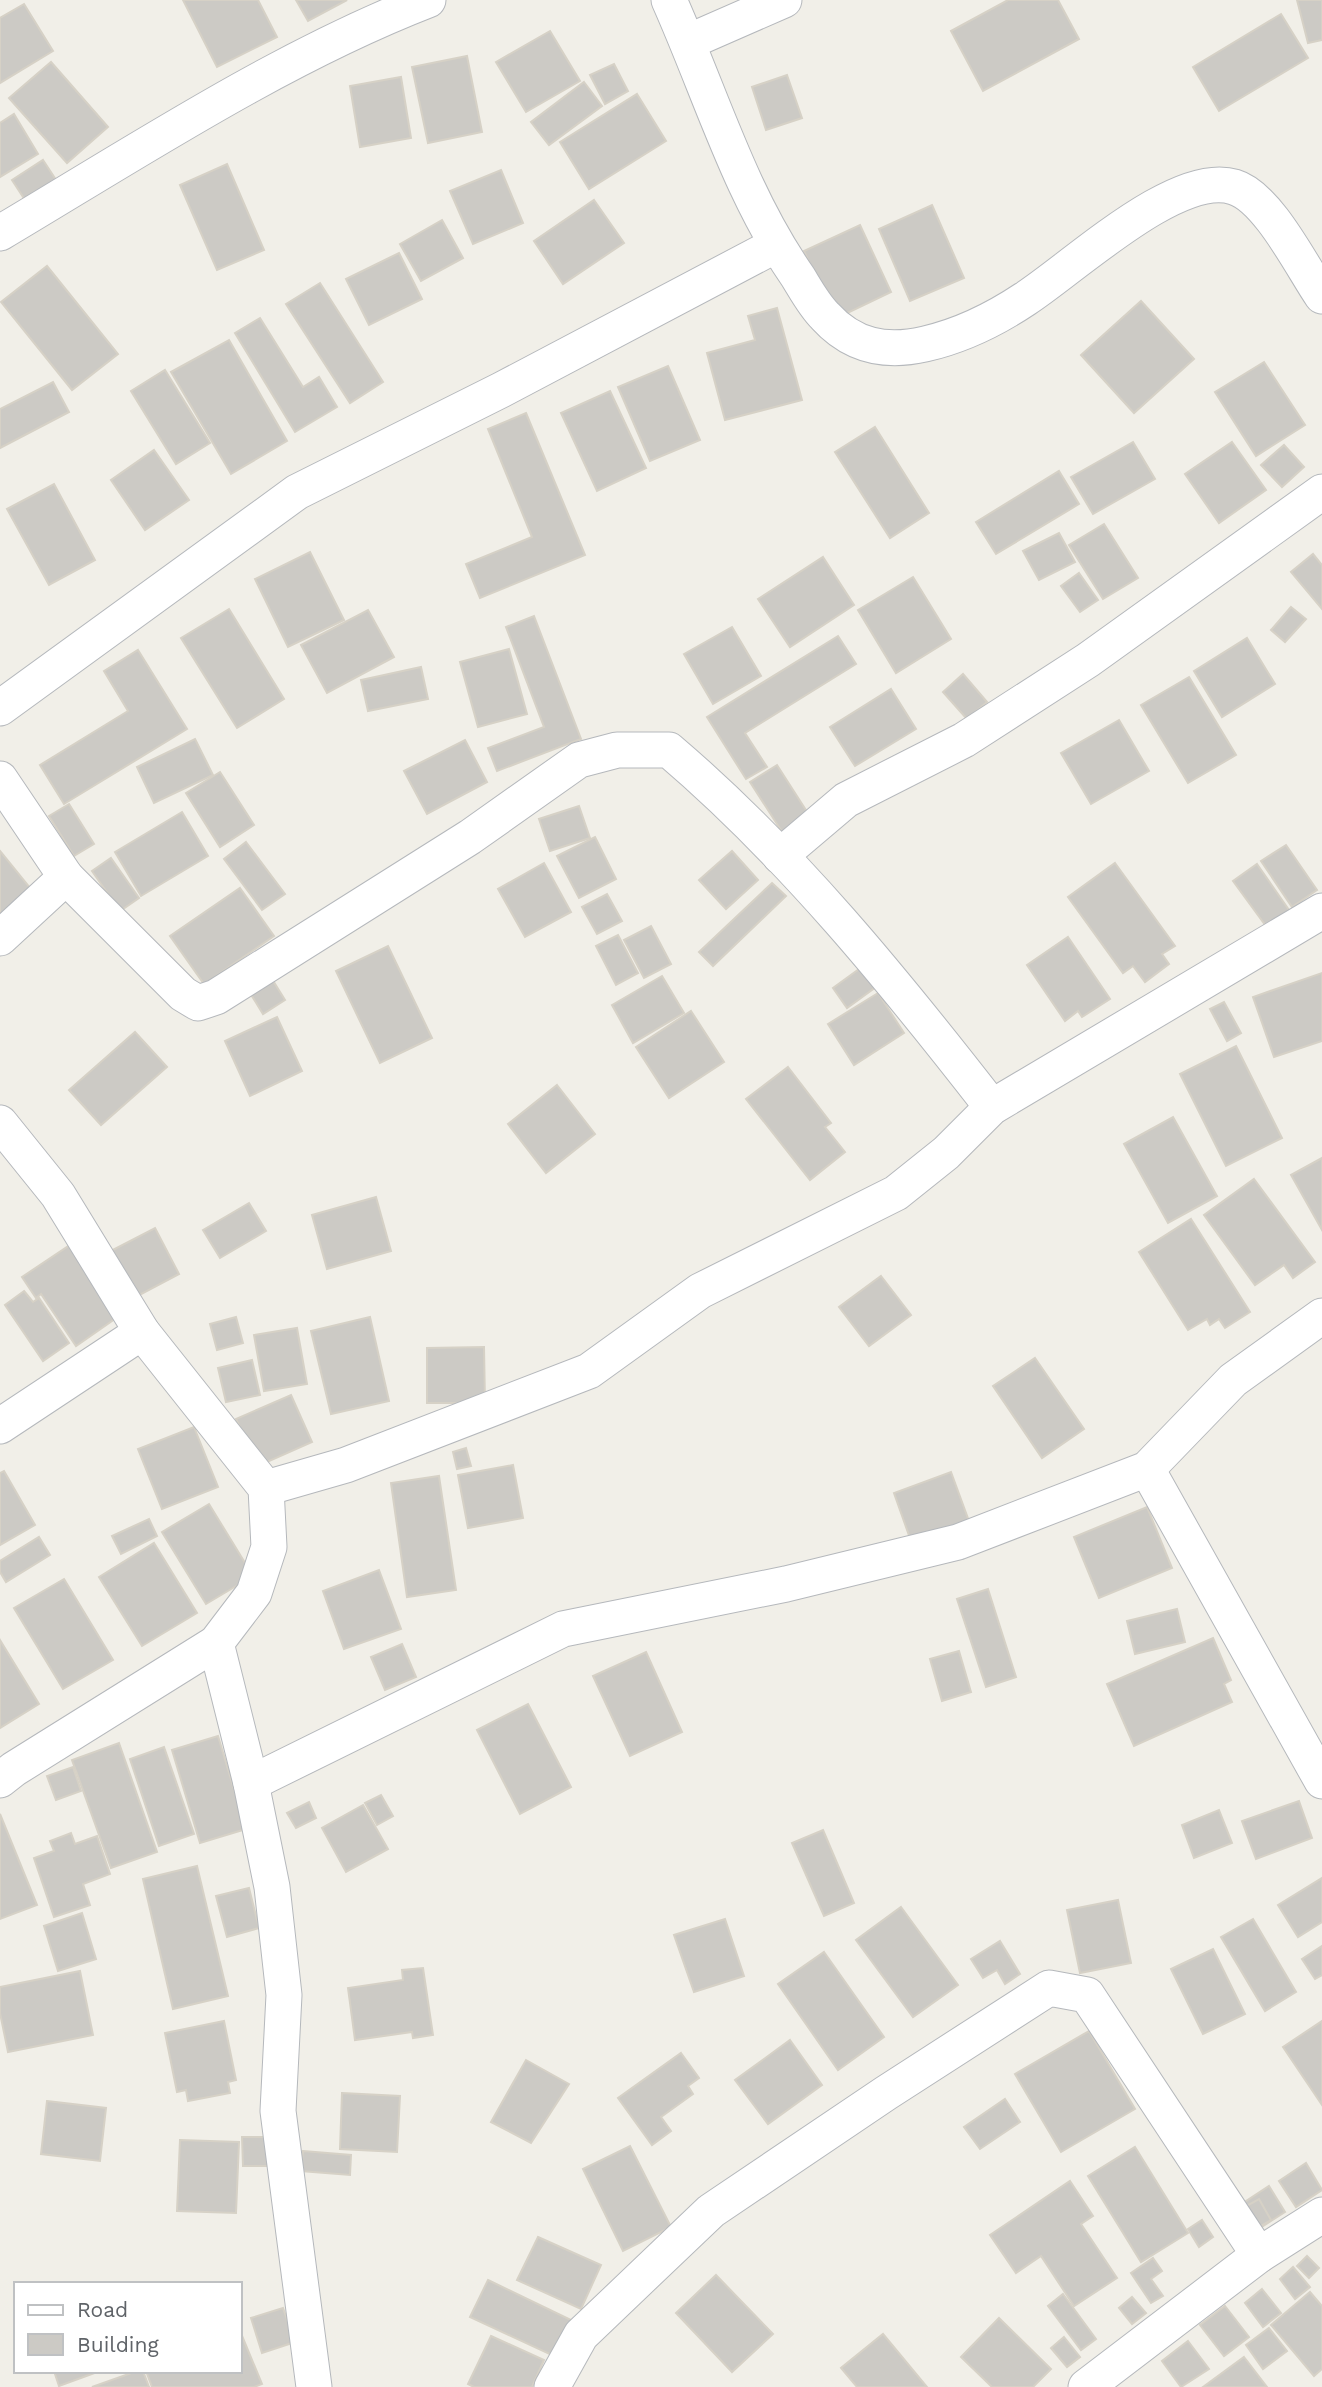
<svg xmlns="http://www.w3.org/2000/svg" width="1322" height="2387" font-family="'Work Sans',sans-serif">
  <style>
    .building { fill: #cccac5; stroke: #d6d1c6; stroke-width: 2 }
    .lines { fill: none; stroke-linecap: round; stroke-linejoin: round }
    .street-casing { stroke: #b5b8bc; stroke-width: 37 }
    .street { stroke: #fff; stroke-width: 35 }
  </style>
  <rect width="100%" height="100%" fill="#f1efe8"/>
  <g class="building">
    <path d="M183 0H258L277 37 217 67Z"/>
    <path d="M296 0H347L308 21Z"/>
    <path d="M1008 0H1058L1079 39 983 91 951 31Z"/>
    <path d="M1297 0H1322V40L1308 43Z"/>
    <path d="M24 4 53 51 0 83V18Z"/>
    <path d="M1281 14 1308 58 1219 111 1193 67Z"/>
    <path d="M550 31 580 81 526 112 496 62Z"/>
    <path d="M467 56 482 132 428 143 412 67Z"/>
    <path d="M51 62 108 127 67 163 9 98Z"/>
    <path d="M614 64 628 91 605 104 590 75Z"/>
    <path d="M787 75 802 118 766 130 752 87Z"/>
    <path d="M401 77 411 138 360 147 350 86Z"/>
    <path d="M584 82 602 106 549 145 531 122Z"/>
    <path d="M637 94 666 141 589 189 560 142Z"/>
    <path d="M14 114 38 154 0 177V123Z"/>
    <path d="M43 160 60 186 29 206 12 180Z"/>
    <path d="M227 164 264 250 217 270 180 185Z"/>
    <path d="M501 170 523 223 473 244 450 191Z"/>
    <path d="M594 200 624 243 563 284 534 241Z"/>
    <path d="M932 205 964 278 910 301 879 229Z"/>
    <path d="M442 220 463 258 421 281 400 244Z"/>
    <path d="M860 225 891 292 835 319 804 251Z"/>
    <path d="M399 253 422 299 369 325 346 279Z"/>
    <path d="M47 266 118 354 72 390 1 302Z"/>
    <path d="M320 283 383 382 350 403 286 304Z"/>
    <path d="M1141 301 1194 359 1134 413 1081 355Z"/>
    <path d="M777 308 802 400 725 420 707 353 755 340 748 316Z"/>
    <path d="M260 318 303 387 319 377 337 407 295 432 235 333Z"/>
    <path d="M229 340 287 441 231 474 171 372Z"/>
    <path d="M1264 362 1305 425 1256 456 1215 392Z"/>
    <path d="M668 366 700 440 650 461 618 387Z"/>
    <path d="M165 370 210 443 176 464 131 391Z"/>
    <path d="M53 382 69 412 0 448V409Z"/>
    <path d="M610 391 646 468 597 491 561 413Z"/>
    <path d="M526 413 585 555 480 598 466 564 532 537 488 429Z"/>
    <path d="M875 427 929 513 890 538 835 452Z"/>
    <path d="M1133 442 1155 479 1093 514 1071 477Z"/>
    <path d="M1232 442 1266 490 1219 523 1185 474Z"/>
    <path d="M1284 445 1304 467 1282 487 1261 465Z"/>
    <path d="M154 450 189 500 145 530 111 480Z"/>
    <path d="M1059 471 1079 504 996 554 976 522Z"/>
    <path d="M54 484 95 560 49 585 7 509Z"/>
    <path d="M1104 524 1138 578 1103 599 1069 545Z"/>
    <path d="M1059 533 1075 562 1039 580 1023 551Z"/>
    <path d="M310 552 344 620 288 647 255 579Z"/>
    <path d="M1313 554 1322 565V609L1291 572Z"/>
    <path d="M823 557 854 605 790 647 758 599Z"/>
    <path d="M1079 573 1098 600 1080 612 1061 586Z"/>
    <path d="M913 577 951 639 896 673 858 610Z"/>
    <path d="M1291 607 1306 619 1285 642 1271 630Z"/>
    <path d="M229 609 284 699 237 728 181 638Z"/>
    <path d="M368 610 394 657 327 693 301 645Z"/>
    <path d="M534 616 581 739 497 771 488 748 544 727 506 627Z"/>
    <path d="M732 627 761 676 713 704 684 654Z"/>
    <path d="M838 636 856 664 745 733 767 767 746 779 707 717Z"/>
    <path d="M1247 638 1275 684 1222 717 1194 671Z"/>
    <path d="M509 649 527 714 478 727 460 662Z"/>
    <path d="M138 650 187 729 64 804 40 765 128 711 104 671Z"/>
    <path d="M421 667 428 699 368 711 361 680Z"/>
    <path d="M963 674 987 702 967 719 943 692Z"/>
    <path d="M1189 677 1236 755 1188 783 1141 705Z"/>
    <path d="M891 689 916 729 855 766 830 727Z"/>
    <path d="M1119 720 1149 771 1091 804 1061 753Z"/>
    <path d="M195 739 213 775 154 803 137 767Z"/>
    <path d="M465 740 487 782 427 814 404 771Z"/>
    <path d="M777 765 811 818 784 835 750 782Z"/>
    <path d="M220 772 254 825 220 847 186 793Z"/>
    <path d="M69 804 94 844 74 856 49 816Z"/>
    <path d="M579 806 590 838 550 851 539 819Z"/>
    <path d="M182 812 208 856 141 896 115 852Z"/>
    <path d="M595 837 616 879 579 898 557 856Z"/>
    <path d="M246 842 285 894 262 910 224 859Z"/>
    <path d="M1286 845 1317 890 1292 907 1261 861Z"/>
    <path d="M0 851 31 889 0 915Z"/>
    <path d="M732 851 758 880 726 909 699 880Z"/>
    <path d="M111 858 139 898 120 911 92 871Z"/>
    <path d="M544 863 571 912 525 937 498 889Z"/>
    <path d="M1115 863 1175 946 1162 954 1169 964 1145 982 1133 966 1123 973 1068 897Z"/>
    <path d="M1257 864 1289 910 1266 926 1233 881Z"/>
    <path d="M772 883 786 896 713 966 699 952Z"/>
    <path d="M240 888 274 936 204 984 170 936Z"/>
    <path d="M607 894 622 921 597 934 582 907Z"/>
    <path d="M651 926 671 964 644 978 624 940Z"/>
    <path d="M618 935 638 973 616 985 596 946Z"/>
    <path d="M1068 937 1110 999 1082 1017 1078 1011 1065 1021 1027 965Z"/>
    <path d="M388 946 432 1038 380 1063 336 971Z"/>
    <path d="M862 967 876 987 847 1008 833 988Z"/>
    <path d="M1322 973V1041L1274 1057 1253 997Z"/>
    <path d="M662 976 684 1013 633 1043 612 1005Z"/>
    <path d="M272 979 285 1000 263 1014 250 993Z"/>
    <path d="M878 993 904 1033 854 1065 828 1024Z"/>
    <path d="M1224 1002 1241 1033 1227 1041 1210 1009Z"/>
    <path d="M691 1011 724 1062 669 1098 636 1047Z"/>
    <path d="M277 1017 302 1071 250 1096 225 1041Z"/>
    <path d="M135 1032 167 1067 101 1125 69 1090Z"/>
    <path d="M1236 1046 1282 1138 1226 1166 1180 1074Z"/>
    <path d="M788 1067 831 1123 825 1127 845 1152 810 1180 746 1099Z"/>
    <path d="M557 1085 595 1134 546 1173 508 1124Z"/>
    <path d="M1173 1117 1217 1196 1168 1223 1124 1144Z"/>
    <path d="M1322 1158V1230L1291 1175Z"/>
    <path d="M1254 1179 1315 1262 1293 1278 1284 1265 1255 1285 1204 1215Z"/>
    <path d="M376 1197 391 1251 327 1269 312 1215Z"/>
    <path d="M249 1203 266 1231 220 1258 203 1230Z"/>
    <path d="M1191 1219 1250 1312 1225 1328 1219 1319 1210 1325 1207 1319 1188 1330 1139 1252Z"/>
    <path d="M155 1228 179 1274 132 1299 107 1253Z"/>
    <path d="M73 1243 122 1314 76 1346 41 1294 36 1298 22 1277Z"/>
    <path d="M881 1276 911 1315 869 1346 839 1307Z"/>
    <path d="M24 1291 33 1302 39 1298 69 1343 43 1361 5 1305Z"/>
    <path d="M236 1317 243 1343 217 1350 210 1324Z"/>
    <path d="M370 1317 389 1401 331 1414 311 1331Z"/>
    <path d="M297 1328 307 1384 264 1391 254 1335Z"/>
    <path d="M484 1347 485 1403H427V1348Z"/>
    <path d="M1035 1358 1084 1429 1042 1458 993 1386Z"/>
    <path d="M252 1360 260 1395 226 1402 218 1368Z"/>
    <path d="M291 1395 312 1442 258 1466 236 1419Z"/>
    <path d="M194 1427 218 1487 162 1509 138 1449Z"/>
    <path d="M466 1448 471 1466 457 1469 453 1452Z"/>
    <path d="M513 1465 523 1518 468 1528 458 1475Z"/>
    <path d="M4 1471 35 1525 0 1545V1473Z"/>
    <path d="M951 1472 970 1524 912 1544 894 1493Z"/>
    <path d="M439 1476 456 1590 407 1597 391 1483Z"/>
    <path d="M209 1504 253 1576 206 1604 162 1532Z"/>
    <path d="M1147 1507 1172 1568 1099 1598 1074 1537Z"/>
    <path d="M149 1519 157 1536 121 1554 112 1536Z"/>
    <path d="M39 1537 50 1555 6 1582 0 1572V1561Z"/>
    <path d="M154 1543 197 1613 142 1646 99 1577Z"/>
    <path d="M379 1570 401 1629 344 1649 323 1591Z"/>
    <path d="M64 1579 113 1660 63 1689 14 1608Z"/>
    <path d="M988 1589 1016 1677 986 1687 957 1599Z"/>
    <path d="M1177 1609 1185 1642 1135 1654 1127 1621Z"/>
    <path d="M1213 1638 1231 1680 1224 1684 1232 1702 1134 1746 1107 1684Z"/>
    <path d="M0 1640 39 1704 0 1728Z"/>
    <path d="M402 1644 416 1677 385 1690 371 1657Z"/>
    <path d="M959 1651 971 1692 942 1701 930 1659Z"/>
    <path d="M646 1652 682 1732 630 1756 593 1676Z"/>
    <path d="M528 1704 571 1787 520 1814 477 1730Z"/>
    <path d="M218 1736 246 1829 200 1843 172 1750Z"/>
    <path d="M119 1743 157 1852 111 1868 72 1760Z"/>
    <path d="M164 1747 194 1834 159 1846 130 1759Z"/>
    <path d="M73 1767 81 1791 56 1800 47 1776Z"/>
    <path d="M381 1795 393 1816 377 1825 365 1803Z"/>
    <path d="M1299 1801 1312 1838 1256 1859 1242 1821Z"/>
    <path d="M309 1802 316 1818 296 1828 287 1813Z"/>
    <path d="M363 1805 388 1849 346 1872 322 1828Z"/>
    <path d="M1219 1810 1232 1843 1194 1858 1182 1825Z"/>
    <path d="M0 1814 37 1905 0 1919Z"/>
    <path d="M823 1830 854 1903 824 1916 792 1843Z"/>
    <path d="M71 1833 75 1844 97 1836 110 1874 83 1884 90 1905 54 1917 34 1858 54 1851 50 1841Z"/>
    <path d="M197 1866 228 1996 173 2009 143 1879Z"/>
    <path d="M1322 1878V1922L1298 1937 1278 1905Z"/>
    <path d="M249 1888 259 1928 227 1937 216 1896Z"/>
    <path d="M1118 1900 1131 1963 1080 1973 1067 1910Z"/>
    <path d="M901 1907 958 1985 913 2017 856 1940Z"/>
    <path d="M82 1913 96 1959 58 1971 44 1926Z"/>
    <path d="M725 1919 744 1976 694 1992 674 1935Z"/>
    <path d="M1253 1919 1296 1992 1265 2011 1221 1937Z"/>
    <path d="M1000 1941 1020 1974 1005 1984 997 1970 983 1978 971 1959Z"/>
    <path d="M1322 1946V1975L1315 1979 1302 1959Z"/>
    <path d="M1213 1949 1245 2014 1203 2034 1171 1969Z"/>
    <path d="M824 1952 884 2037 838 2070 778 1984Z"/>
    <path d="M423 1968 433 2035 413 2038 412 2032 355 2040 348 1988 403 1980 402 1970Z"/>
    <path d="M80 1971 93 2035 8 2052 0 2013V1987Z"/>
    <path d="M224 2021 236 2080 228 2082 230 2093 188 2101 186 2090 177 2092 165 2033Z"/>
    <path d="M1322 2021V2105L1283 2047Z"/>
    <path d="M1089 2031 1135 2109 1061 2152 1015 2074Z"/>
    <path d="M790 2040 822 2085 768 2124 735 2080Z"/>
    <path d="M681 2053 699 2078 688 2086 693 2094 661 2117 671 2131 652 2145 618 2098Z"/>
    <path d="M526 2060 569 2084 531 2143 491 2122Z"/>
    <path d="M342 2093 400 2096 397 2152 340 2149Z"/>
    <path d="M1005 2099 1020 2122 980 2149 964 2127Z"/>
    <path d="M47 2101 106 2108 100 2161 41 2154Z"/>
    <path d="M242 2137H269V2166H243Z"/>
    <path d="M180 2140 239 2142 236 2213 177 2211Z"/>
    <path d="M630 2146 671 2227 623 2251 583 2169Z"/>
    <path d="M1135 2147 1188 2233 1141 2262 1088 2176Z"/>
    <path d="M303 2151 351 2155 350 2175 301 2171Z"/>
    <path d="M1306 2163 1322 2190 1296 2207 1279 2181Z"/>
    <path d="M1070 2181 1093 2216 1081 2224 1117 2278 1074 2306 1041 2256 1016 2273 990 2235Z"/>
    <path d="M1269 2186 1285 2212 1254 2232 1237 2207Z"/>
    <path d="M1259 2199 1271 2220 1252 2231 1239 2210Z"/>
    <path d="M1202 2220 1213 2237 1199 2247 1188 2229Z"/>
    <path d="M538 2237 601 2265 581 2309 517 2280Z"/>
    <path d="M1307 2256 1319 2268 1309 2278 1297 2266Z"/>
    <path d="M1153 2258 1162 2271 1151 2279 1163 2296 1151 2303 1131 2273Z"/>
    <path d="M1293 2267 1310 2287 1295 2299 1280 2279Z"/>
    <path d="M716 2275 773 2334 732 2372 676 2313Z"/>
    <path d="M488 2280 573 2321 556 2357 470 2317Z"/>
    <path d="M1262 2289 1281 2313 1263 2327 1245 2303Z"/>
    <path d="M1310 2292 1322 2306V2369L1314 2376 1271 2325Z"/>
    <path d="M1063 2294 1096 2339 1081 2350 1048 2306Z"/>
    <path d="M1132 2297 1146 2313 1132 2324 1119 2308Z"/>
    <path d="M1225 2306 1249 2337 1224 2356 1200 2325Z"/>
    <path d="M283 2308 295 2342 262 2353 251 2318Z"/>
    <path d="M999 2318 1051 2369 1033 2387H992L961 2357Z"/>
    <path d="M1269 2328 1287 2351 1263 2369 1246 2345Z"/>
    <path d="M240 2331 262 2384 254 2387H152L146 2371H240Z"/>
    <path d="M883 2334 927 2387H857L841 2368Z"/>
    <path d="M491 2336 544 2360 532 2387H474L468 2384Z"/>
    <path d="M1064 2337 1080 2357 1067 2367 1051 2348Z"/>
    <path d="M1188 2341 1209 2369 1181 2387 1162 2361Z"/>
    <path d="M1244 2357 1267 2387H1203Z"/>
    <path d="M54 2371H100L59 2386Z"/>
    <path d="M137 2371H143L149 2387H92Z"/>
  </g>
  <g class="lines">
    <g class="street-casing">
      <g id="street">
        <path d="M669 0C711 94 739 192 798 277 806 290 814 305 825 316 853 347 886 353 925 344 960 336 995 319 1025 299 1073 268 1177 169 1234 187 1268 197 1302 267 1322 296"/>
        <path d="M688 42 784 0"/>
        <path d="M0 233C136 152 281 57 428 0"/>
        <path d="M0 708 297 492 501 390 776 245"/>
        <path d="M0 779 66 877 183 994 198 1003 216 997 470 837 579 760 617 750H669C791 854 894 981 992 1107"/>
        <path d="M780 856 846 800 964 740 1088 660 1322 492"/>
        <path d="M0 938 66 877"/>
        <path d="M0 1123 58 1195 142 1332 266 1488 269 1547 254 1593 216 1643 14 1769 0 1780"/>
        <path d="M0 1426 142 1332"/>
        <path d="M1147 1469 1322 1781"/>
        <path d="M266 1488 346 1465 589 1371 700 1291 896 1193 946 1153 992 1107 1322 911"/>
        <path d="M216 1643 251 1783 272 1887 284 1995 278 2111 314 2387"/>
        <path d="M251 1783 563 1629 786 1584 958 1542 1147 1469 1233 1380 1322 1316"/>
        <path d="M552 2387 581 2335 711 2211 886 2093 1049 1988 1087 1995 1259 2255"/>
        <path d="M1086 2387 1259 2255 1322 2215"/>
      </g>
    </g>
    <use href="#street" class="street"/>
  </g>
  <rect x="14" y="2282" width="228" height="91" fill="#ffffff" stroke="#bfc1c3" stroke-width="2"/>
  <rect x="28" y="2305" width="35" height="10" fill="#ffffff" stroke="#bfc1c3" stroke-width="2"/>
  <text x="77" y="2317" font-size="21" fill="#5f6368">Road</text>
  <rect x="28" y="2334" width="35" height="21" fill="#cccac5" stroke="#bfc1c3" stroke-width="2"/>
  <text x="77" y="2352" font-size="21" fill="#5f6368">Building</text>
</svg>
